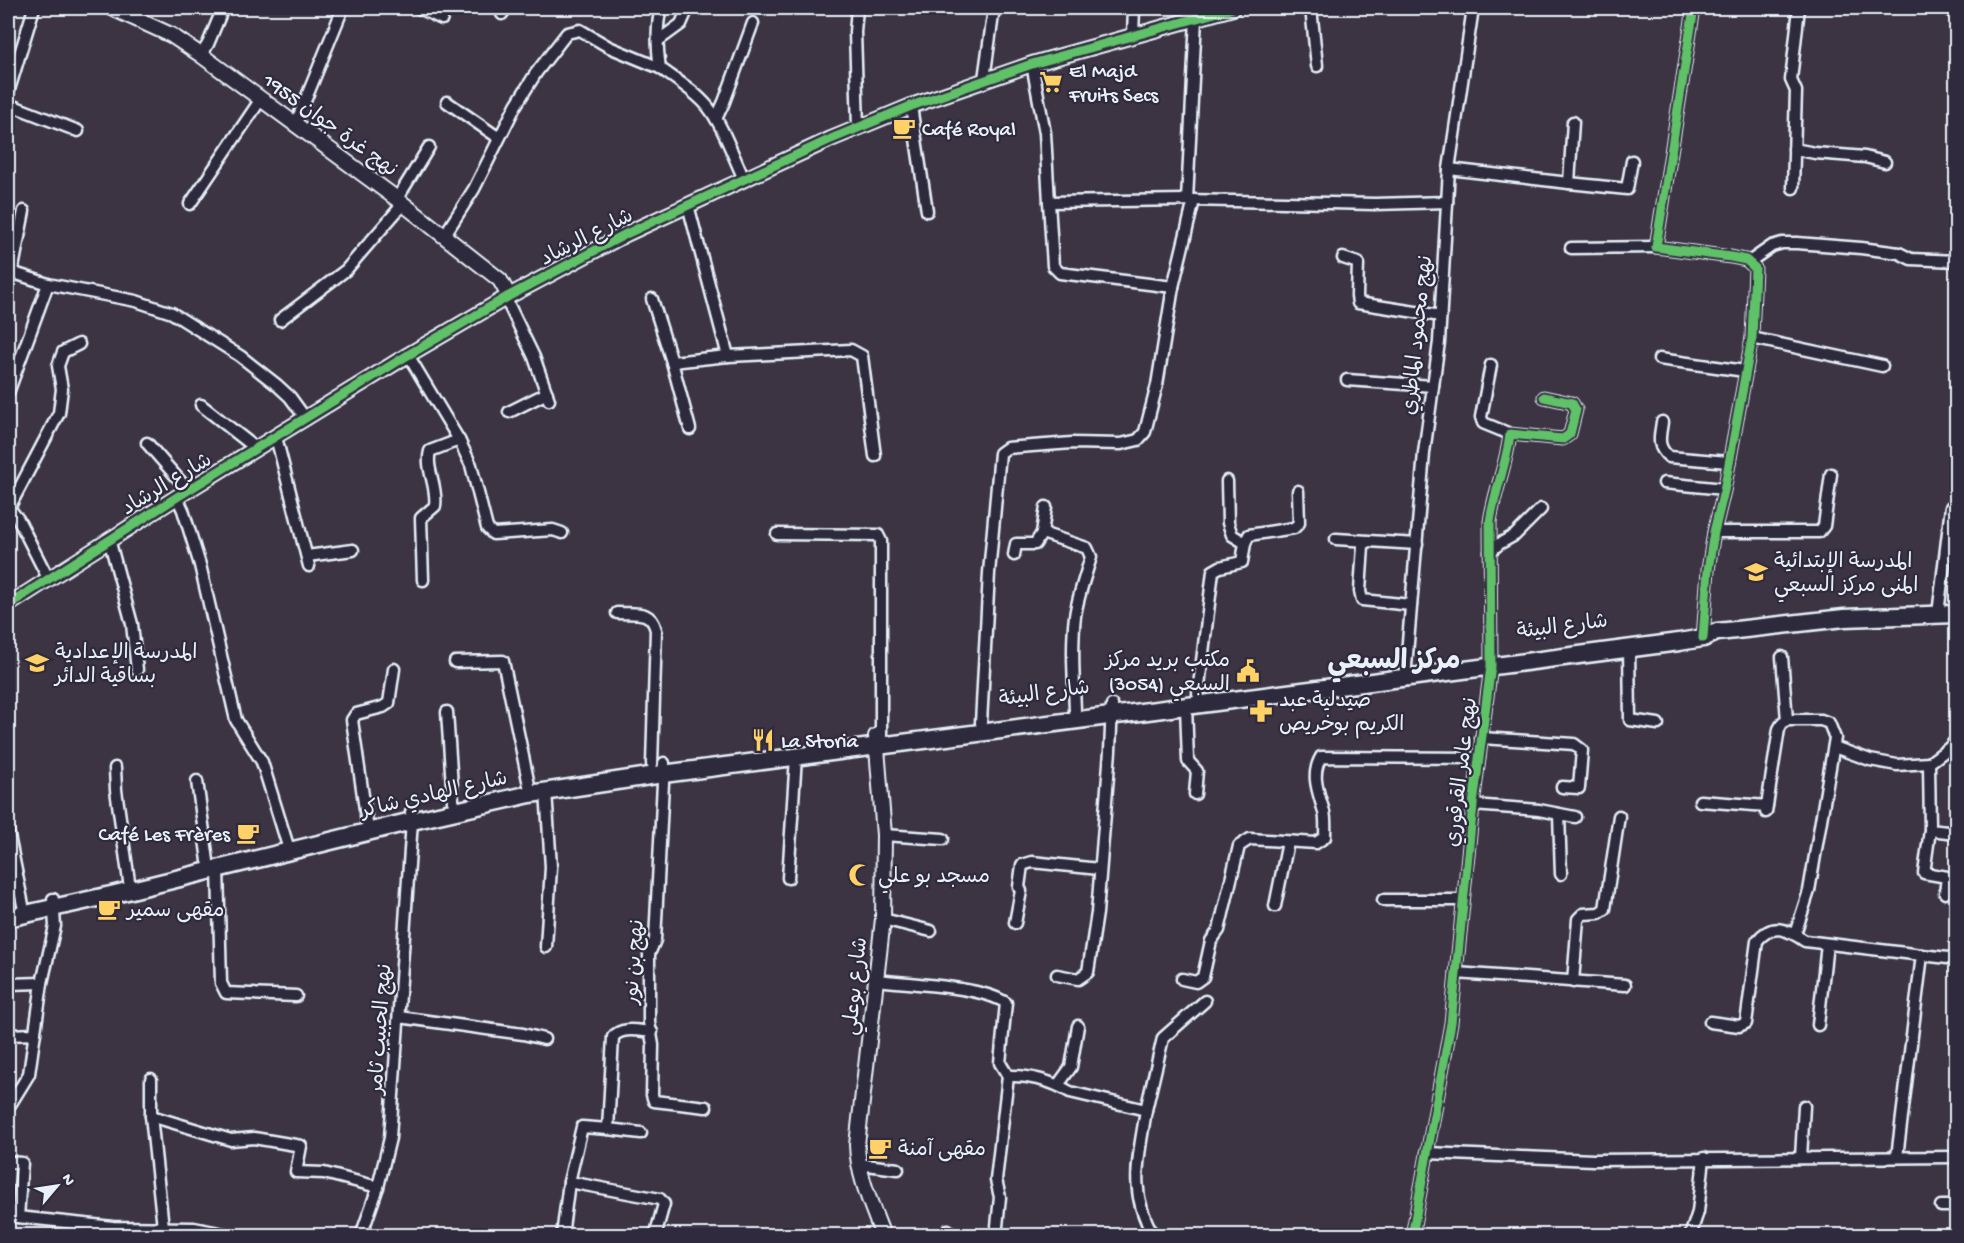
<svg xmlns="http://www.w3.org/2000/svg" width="1964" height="1243" font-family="'Gochi Hand','Playpen Sans Arabic',sans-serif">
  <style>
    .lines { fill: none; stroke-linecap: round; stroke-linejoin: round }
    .minor-casing { stroke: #e8f1f8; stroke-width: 15 }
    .tertiary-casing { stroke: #e8f1f8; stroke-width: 18 }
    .primary-casing { stroke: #e8f1f8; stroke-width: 21 }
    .minor { stroke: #2f2a3d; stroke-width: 10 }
    .tertiary { stroke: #2f2a3d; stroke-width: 14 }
    .primary { stroke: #2f2a3d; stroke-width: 16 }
    .cycleway-casing { stroke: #2f2a3d; stroke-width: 13 }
    .cycleway { stroke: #61c268; stroke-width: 9 }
    .labels { text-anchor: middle; stroke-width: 4.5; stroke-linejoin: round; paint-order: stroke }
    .poi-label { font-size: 21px; fill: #e8f1f8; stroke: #2f2a3d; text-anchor: start }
    .street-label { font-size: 21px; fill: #e8f1f8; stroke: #2f2a3d }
    .district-label { font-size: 27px; font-weight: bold; fill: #e8f1f8; stroke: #2f2a3d }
  </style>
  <rect width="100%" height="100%" fill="#3c3443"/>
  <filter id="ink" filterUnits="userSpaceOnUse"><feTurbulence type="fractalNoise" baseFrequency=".0167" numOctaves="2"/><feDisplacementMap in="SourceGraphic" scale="12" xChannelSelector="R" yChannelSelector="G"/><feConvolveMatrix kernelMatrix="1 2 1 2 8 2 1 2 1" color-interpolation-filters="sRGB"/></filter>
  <g filter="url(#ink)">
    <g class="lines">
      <g class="minor-casing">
        <g id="minor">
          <path d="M419 8 442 19"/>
          <path d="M661 8C656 27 657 48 660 68 676 80 695 91 708 107 723 126 733 156 744 179"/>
          <path d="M857 8 855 32 858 127"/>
          <path d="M1311 8 1317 66"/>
          <path d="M1694 8 1656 247 1731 257 1746 260 1755 268 1752 338 1724 491 1714 532 1708 570 1703 638"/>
          <path d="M1952 12 1956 11"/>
          <path d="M502 14 506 8"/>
          <path d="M1133 36 1134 8"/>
          <path d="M659 40 681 24 688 8"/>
          <path d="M201 55 208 44 223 8"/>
          <path d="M1032 64 1045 133 1049 202 1187 200 1375 204 1447 202"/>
          <path d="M984 79 994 8"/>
          <path d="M8 93 34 8"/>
          <path d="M447 102 499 138"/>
          <path d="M8 104 78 131"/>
          <path d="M911 106 927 211"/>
          <path d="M716 119 724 102 753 23"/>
          <path d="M296 123 343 8"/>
          <path d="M1794 149 1815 153 1865 157 1885 162"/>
          <path d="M1449 169 1569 183 1573 122"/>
          <path d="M1569 183 1627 189 1632 161"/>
          <path d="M1793 188 1796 91 1791 80 1799 8"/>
          <path d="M397 199 429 147"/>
          <path d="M1187 200 1196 18"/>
          <path d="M1049 202 1053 266 1060 273 1173 287 1194 200"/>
          <path d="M190 204 261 99"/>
          <path d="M688 205 728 356 851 350 862 356 875 456"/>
          <path d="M444 236 474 189 516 105 536 73 567 33 580 30 609 47 660 68"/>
          <path d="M1571 248 1656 247"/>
          <path d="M1343 258 1358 263 1357 296 1358 303 1441 316"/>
          <path d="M1749 262 1772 246 1782 243H1797L1861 248 1899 253 1911 259 1956 261"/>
          <path d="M8 271 48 284 136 301 172 313 240 356 277 385 290 397 306 419"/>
          <path d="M12 273 24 211"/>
          <path d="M506 299 534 357 549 400"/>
          <path d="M652 299 672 362"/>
          <path d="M280 320 346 270 403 204"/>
          <path d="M1752 338 1882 366"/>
          <path d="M408 355 459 440 471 465 487 528 493 534 553 530 562 533"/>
          <path d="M1659 359 1745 371"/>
          <path d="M1491 365 1481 417 1483 423 1510 434"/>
          <path d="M1347 380 1433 386"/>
          <path d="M8 393 48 284"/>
          <path d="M201 405 257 449"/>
          <path d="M509 412 547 393"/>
          <path d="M1662 422C1660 437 1656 446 1669 457L1728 462"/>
          <path d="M690 429 672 362 728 356"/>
          <path d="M276 437 309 566"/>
          <path d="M147 443 188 490"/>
          <path d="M1227 481 1228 523 1232 535 1245 543"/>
          <path d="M1664 483 1724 489"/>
          <path d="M177 497 183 510 200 565 236 720 262 762 287 843"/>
          <path d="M8 507 18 519 48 578"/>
          <path d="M1046 507 1042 533 1087 548 1091 557C1085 577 1078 596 1075 616 1071 648 1074 680 1075 711"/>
          <path d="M9 508 59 413 62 389 58 366 63 352 79 344"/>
          <path d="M1714 532H1819L1824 526 1831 474"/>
          <path d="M777 534 878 535 881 541V736"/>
          <path d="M109 539 132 624 137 670"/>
          <path d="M1336 539 1417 544"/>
          <path d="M1366 542 1363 546 1360 591 1362 600 1411 605"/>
          <path d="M1490 552 1499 544 1515 535 1541 509"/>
          <path d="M1014 555 1016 544H1035L1042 533"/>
          <path d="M307 556 353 550"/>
          <path d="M423 580 421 518 435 506C438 486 425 469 430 451L459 440"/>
          <path d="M617 613C635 614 651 609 656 630L652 764"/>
          <path d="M1938 614 1951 507"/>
          <path d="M1629 648 1630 720 1658 724"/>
          <path d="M1782 657 1787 720H1821L1829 723 1835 738 1809 891 1795 934"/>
          <path d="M455 662 503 661 529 785"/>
          <path d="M1405 678 1424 453 1439 342 1449 169 1473 8"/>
          <path d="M1198 694 1213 571 1220 567 1242 562 1245 543 1249 535 1294 528 1299 523 1298 491"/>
          <path d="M1186 706 1188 761 1197 771 1195 794"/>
          <path d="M447 712 453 801"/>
          <path d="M981 723 989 573 1000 453 1007 448 1072 443 1121 444 1138 440 1145 432 1157 385 1173 287"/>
          <path d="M1481 738 1574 744 1582 750 1579 788 1562 787"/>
          <path d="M1834 747 1870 760 1897 765 1929 763 1949 748 1956 740"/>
          <path d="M664 763 655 940 649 954V1022L653 1045 652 1095 654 1101 706 1107"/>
          <path d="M1929 763 1930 830 1956 833"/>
          <path d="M115 768 116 790 129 881"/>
          <path d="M197 781 208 861"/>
          <path d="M1700 801 1767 806"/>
          <path d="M1473 805 1539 810 1575 817"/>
          <path d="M1766 812 1779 729 1783 722 1787 720"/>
          <path d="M1559 814 1561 874"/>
          <path d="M367 823 352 720 356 714 383 707 389 703 394 669"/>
          <path d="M1930 830 1924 873 1947 877 1945 893"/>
          <path d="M8 831 23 905"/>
          <path d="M884 835 943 839"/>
          <path d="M218 868 221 983 226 993 296 996"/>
          <path d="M788 878 796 757"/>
          <path d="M1383 900H1463"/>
          <path d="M1275 906 1288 842"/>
          <path d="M883 919 931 931"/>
          <path d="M1015 923 1021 891 1019 887 1022 865 1032 862 1099 869"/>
          <path d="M546 947 551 867 546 791"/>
          <path d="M1922 955 1956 959"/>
          <path d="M1456 973 1625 985"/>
          <path d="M1057 975 1078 979 1088 972 1097 913 1110 751 1112 705"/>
          <path d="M1182 979 1196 982 1203 977 1211 941 1219 930 1239 846 1250 839 1316 843 1325 837C1325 829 1326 820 1324 812 1319 793 1310 776 1321 757L1479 758"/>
          <path d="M876 980C909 984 981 986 1006 1003L1000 1063 1008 1076C1028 1075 1052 1081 1070 1092L1146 1110C1139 1158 1127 1191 1154 1236"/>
          <path d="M1573 982 1578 919 1583 914 1599 913 1605 909 1619 816"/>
          <path d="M8 984 42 983"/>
          <path d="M399 1017 523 1034 544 1039"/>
          <path d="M1710 1022 1739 1026 1746 1023 1757 941C1772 922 1787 929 1805 941L1922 955 1897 1157"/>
          <path d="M1818 1025 1827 944"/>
          <path d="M8 1035 35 1034"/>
          <path d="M151 1079V1116L163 1227"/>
          <path d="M1058 1085 1071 1067 1078 1026"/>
          <path d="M8 1108 29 1074 42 983 55 926 53 899"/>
          <path d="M1146 1110 1163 1038 1205 1001"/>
          <path d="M151 1116 231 1140 254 1138 301 1146 296 1172 324 1173 378 1187"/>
          <path d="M641 1133 608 1129 613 1037C622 1026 639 1031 652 1032"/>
          <path d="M1427 1153 1593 1160 1956 1157"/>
          <path d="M1801 1158 1804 1106"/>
          <path d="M8 1162 22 1163 18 1217"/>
          <path d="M858 1164 898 1169"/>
          <path d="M569 1182 660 1199 664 1204 655 1236"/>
          <path d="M1941 1206H1956"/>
          <path d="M8 1216 113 1227 194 1228 235 1236"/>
          <path d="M361 1236 378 1187 390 1138 412 821 411 812"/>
          <path d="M562 1236 569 1182 582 1127 608 1129"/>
          <path d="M947 1236 948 1230"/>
          <path d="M996 1236 1000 1197 996 1180 1008 1076"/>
          <path d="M1412 1236 1451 1023 1473 805 1491 666 1490 522C1494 492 1507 464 1510 434L1563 439 1570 434 1576 410 1572 403 1544 397"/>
          <path d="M1690 1236 1698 1212 1704 1158"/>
        </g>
      </g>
      <g class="tertiary-casing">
        <g id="tertiary">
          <path d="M112 8 171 35 201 55 397 199 500 280 509 296"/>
          <path d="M8 605 177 497 408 355 509 296 626 234 831 139 911 106 1032 64 1233 8"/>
          <path d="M876 736 884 835 883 919 857 1145C858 1177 872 1206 883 1236"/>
        </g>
      </g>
      <g class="primary-casing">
        <path id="primary" d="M8 918 111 895 412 821 530 794 663 774 1679 642 1703 638 1717 632 1727 631 1844 618 1956 614"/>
      </g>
      <use href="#minor" class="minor"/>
      <use href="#tertiary" class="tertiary"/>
      <use href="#primary" class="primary"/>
      <g class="cycleway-casing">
        <g id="cycleway">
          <path d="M1694 8 1656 247 1731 257 1746 260 1755 268 1752 338 1724 491 1714 532 1708 570 1703 638"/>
          <path d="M8 605 177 497 408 355 509 296 626 234 831 139 911 106 1032 64 1233 8"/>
          <path d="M1412 1236 1451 1023 1473 805 1491 666 1490 522C1494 492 1507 464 1510 434L1563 439 1570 434 1576 410 1572 403 1544 397"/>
        </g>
      </g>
      <use href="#cycleway" class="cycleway"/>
    </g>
  </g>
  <defs>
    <g id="supermarket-bare" transform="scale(1.8)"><path d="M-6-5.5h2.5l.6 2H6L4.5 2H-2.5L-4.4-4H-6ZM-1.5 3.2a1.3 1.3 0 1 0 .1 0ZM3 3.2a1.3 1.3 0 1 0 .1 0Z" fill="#ffd166" stroke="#2f2a3d" stroke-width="2.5" paint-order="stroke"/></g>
    <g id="cafe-bare" transform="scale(1.8)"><path d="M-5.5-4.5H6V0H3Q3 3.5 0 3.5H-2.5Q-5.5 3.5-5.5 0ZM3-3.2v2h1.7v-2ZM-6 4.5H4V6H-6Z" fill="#ffd166" stroke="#2f2a3d" stroke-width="2.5" paint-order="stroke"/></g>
    <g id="school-bare" transform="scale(1.8)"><path d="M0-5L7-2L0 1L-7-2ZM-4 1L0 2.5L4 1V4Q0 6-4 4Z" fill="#ffd166" stroke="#2f2a3d" stroke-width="2.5" paint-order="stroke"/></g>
    <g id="civic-bare" transform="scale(1.8)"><path d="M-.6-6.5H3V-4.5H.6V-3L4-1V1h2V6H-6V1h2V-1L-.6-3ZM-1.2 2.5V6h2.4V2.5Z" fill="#ffd166" stroke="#2f2a3d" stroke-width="2.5" paint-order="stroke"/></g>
    <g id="pharmacy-bare" transform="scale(1.8)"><path d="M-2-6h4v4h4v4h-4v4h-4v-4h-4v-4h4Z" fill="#ffd166" stroke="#2f2a3d" stroke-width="2.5" paint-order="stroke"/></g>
    <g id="restaurant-bare" transform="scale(1.8)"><path d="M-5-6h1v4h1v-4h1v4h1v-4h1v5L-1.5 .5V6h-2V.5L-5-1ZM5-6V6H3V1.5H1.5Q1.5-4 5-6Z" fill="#ffd166" stroke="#2f2a3d" stroke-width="2.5" paint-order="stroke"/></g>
    <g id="mosque-bare" transform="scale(1.8)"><path d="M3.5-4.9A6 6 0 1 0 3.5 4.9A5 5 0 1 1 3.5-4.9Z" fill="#ffd166" stroke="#2f2a3d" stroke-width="2.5" paint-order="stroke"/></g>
  </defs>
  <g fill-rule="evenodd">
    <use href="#supermarket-bare" x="1051" y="82"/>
    <use href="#cafe-bare" x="904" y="128"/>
    <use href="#school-bare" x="1756" y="572"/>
    <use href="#school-bare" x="37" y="663"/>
    <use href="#civic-bare" x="1248" y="671"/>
    <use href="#pharmacy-bare" x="1261" y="711"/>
    <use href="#restaurant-bare" x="763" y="740"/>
    <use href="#cafe-bare" x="248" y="833"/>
    <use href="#mosque-bare" x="860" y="875"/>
    <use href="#cafe-bare" x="109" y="909"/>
    <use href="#cafe-bare" x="880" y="1148"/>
  </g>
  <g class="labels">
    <g class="poi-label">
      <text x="1069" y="77">El Majd<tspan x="1069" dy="24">Fruits Secs</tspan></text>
      <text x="922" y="135">Café Royal</text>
      <text x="1774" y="567">المدرسة الإبتدائية<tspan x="1774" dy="24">المنى مركز السبعي</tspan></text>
      <text x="55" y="658">المدرسة الإعدادية<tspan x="55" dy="24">بساقية الدائر</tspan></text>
      <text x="1230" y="666" text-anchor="end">مكتب بريد مركز<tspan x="1230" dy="24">السبعي (3054)</tspan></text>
      <text x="1279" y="706">صيدلية عبد<tspan x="1279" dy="24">الكريم بوخريص</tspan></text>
      <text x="781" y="747">La Storia</text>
      <text x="230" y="840" text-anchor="end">Café Les Frères</text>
      <text x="878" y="882">مسجد بو علي</text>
      <text x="127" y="916">مقهى سمير</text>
      <text x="898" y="1155">مقهى آمنة</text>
    </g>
    <g class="street-label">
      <text transform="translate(331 124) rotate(36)" y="7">نهج غرة جوان 1955</text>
      <text transform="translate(586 236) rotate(-27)" y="7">شارع الرشاد</text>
      <text transform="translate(1416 335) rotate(-84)" y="7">نهج محمود الماطري</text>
      <text transform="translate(166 483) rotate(-31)" y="7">شارع الرشاد</text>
      <text transform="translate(1562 625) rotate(-7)" y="7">شارع البيئة</text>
      <text transform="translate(1044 692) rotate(-8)" y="7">شارع البيئة</text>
      <text transform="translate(1460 772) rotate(-83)" y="7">نهج عامر القرقوري</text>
      <text transform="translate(434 793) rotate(-13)" y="7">شارع الهادي شاكر</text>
      <text transform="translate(633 962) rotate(-86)" y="7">نهج بن نور</text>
      <text transform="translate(854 986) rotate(-84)" y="7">شارع بوعلي</text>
      <text transform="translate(379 1029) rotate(-86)" y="7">نهج الحبيب ثامر</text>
    </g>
    <g class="district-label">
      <text x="1394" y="668">مركز السبعي</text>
    </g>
  </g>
  <rect width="1964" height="1243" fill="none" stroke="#2f2a3d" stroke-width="30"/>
  <rect x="15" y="15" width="1934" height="1213" fill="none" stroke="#e8f1f8" stroke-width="2" filter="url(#ink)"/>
  <g transform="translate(57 1186) rotate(61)" stroke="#2f2a3d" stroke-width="4.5" paint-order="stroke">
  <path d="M0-4.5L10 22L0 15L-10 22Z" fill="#e8f1f8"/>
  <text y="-9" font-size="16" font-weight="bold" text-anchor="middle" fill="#e8f1f8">N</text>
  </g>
</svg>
